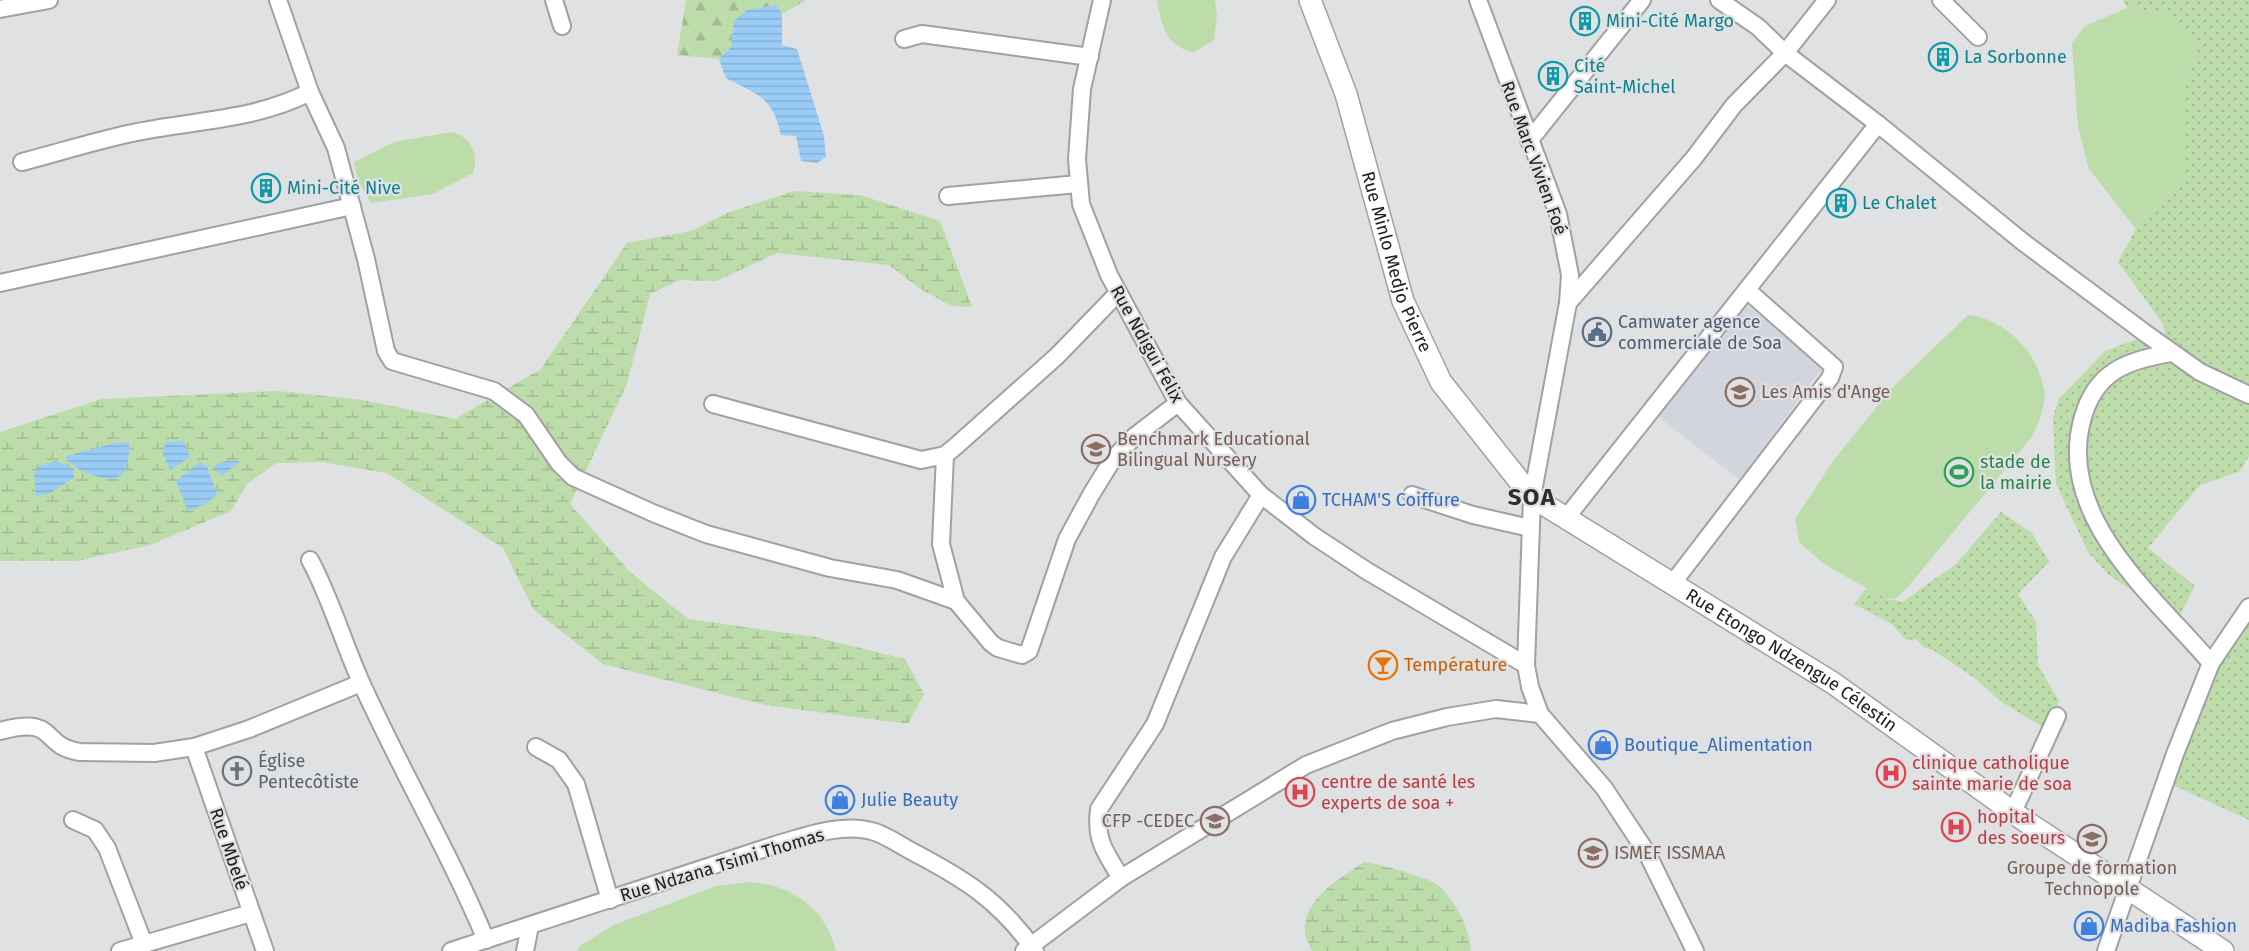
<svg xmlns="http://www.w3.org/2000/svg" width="2249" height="951" font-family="'Fira Sans',sans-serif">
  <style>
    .built { fill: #d3d5de }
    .grass { fill: url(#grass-dots) }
    .forest { fill: url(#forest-firs) }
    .wetland { fill: url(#wetland-marsh) }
    .green { fill: #bcdcaa }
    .water { fill: url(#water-rules) }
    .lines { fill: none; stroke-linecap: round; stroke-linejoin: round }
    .minor-casing { stroke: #a1a1a4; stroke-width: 20 }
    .tertiary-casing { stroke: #a1a1a4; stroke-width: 24 }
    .minor { stroke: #fff; stroke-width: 16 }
    .tertiary { stroke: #fff; stroke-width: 21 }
    .labels { text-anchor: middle; stroke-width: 4.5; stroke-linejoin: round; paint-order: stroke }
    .culture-label { font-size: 18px; fill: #0d838f; stroke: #e0e1e3; text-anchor: start }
    .street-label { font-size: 18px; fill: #212122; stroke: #e0e1e3 }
    .service-label { font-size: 18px; fill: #4e5e75; stroke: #e0e1e3; text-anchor: start }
    .education-label { font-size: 18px; fill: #785e54; stroke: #e0e1e3; text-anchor: start }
    .leisure-label { font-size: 18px; fill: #27864d; stroke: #e0e1e3; text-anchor: start }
    .shop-label { font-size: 18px; fill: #366cbe; stroke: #e0e1e3; text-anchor: start }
    .food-label { font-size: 18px; fill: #c56008; stroke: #e0e1e3; text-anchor: start }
    .worship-label { font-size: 18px; fill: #5b616d; stroke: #e0e1e3; text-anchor: start }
    .health-label { font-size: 18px; fill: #be3a42; stroke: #e0e1e3; text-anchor: start }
    .district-label { font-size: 24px; font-weight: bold; letter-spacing: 1.5px; fill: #2e2e30; stroke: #e0e1e3 }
  </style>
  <defs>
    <pattern id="grass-dots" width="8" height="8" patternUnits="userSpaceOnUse" patternTransform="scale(1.5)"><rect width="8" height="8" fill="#bcdcaa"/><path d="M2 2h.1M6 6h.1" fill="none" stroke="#a1bc92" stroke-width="1.8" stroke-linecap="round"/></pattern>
    <pattern id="forest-firs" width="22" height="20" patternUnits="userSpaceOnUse" patternTransform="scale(1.5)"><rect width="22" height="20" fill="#bcdcaa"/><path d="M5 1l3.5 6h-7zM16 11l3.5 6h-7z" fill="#a1bc92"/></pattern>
    <pattern id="wetland-marsh" width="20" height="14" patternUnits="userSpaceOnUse" patternTransform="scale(1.5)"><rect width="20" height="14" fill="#bcdcaa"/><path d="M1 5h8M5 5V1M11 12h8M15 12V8" fill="none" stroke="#a1bc92"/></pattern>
    <pattern id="water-rules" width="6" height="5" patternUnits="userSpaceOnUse" patternTransform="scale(1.5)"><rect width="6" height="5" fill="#9accf6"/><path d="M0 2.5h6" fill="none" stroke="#84afd3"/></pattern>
  </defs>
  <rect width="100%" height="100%" fill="#e0e1e3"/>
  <path class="built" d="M1744 304 1819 361 1822 368 1740 480 1657 416Z"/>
  <g class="grass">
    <path d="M2123 0H2249V456L2240 471 2199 486 2148 548 2195 586 2179 616 2156 607 2108 574 2088 552 2056 484 2053 418 2058 400 2105 351 2145 336 2169 352 2163 324 2118 262 2136 229 2185 177V84L2199 42 2163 13 2127 8Z"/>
    <path d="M2001 512 2032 533 2049 562 2018 594 2036 622 2038 665 2059 701 2049 731 2000 701 1976 679 1933 650 1923 647 1916 639 1906 640 1892 624 1854 604 1867 588 1884 598 1902 602 1956 564Z"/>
    <path d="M2249 599V820L2175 786 2171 754 2244 603Z"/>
  </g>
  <path class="forest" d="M686 0H806L782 14 777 5 734 21 731 47 719 59 677 55Z"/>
  <g class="wetland">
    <path d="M794 191 860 195 940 221 972 307 951 306 919 288 889 265 777 253 716 281 680 280 650 294 627 384 570 504 630 572 688 619 815 637 905 659 924 694 908 724 765 705 603 664 533 609 503 548 387 473 322 462 276 463 247 484 231 511 150 545 77 561H0V432L102 399 278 391 362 400 455 419 541 369 627 243 691 231 727 213Z"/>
    <path d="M1364 862C1379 864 1428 877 1439 886 1456 902 1469 927 1471 951H1312C1310 946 1306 939 1305 933 1301 900 1341 878 1364 862Z"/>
  </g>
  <g class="green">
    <path d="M1157 0H1215L1217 15 1214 40 1193 53C1165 44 1162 27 1157 0Z"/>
    <path d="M2127 8 2163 13 2199 42 2185 84V177L2136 229 2089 169 2078 127 2072 43 2085 26Z"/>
    <path d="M452 132C471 137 479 154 473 173L433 194 371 203 358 181 354 162 394 142Z"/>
    <path d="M1968 315C2004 319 2035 349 2043 385 2048 403 2039 423 2031 438L1906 589 1895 599 1884 598 1824 564 1799 542 1795 519 1833 461 1892 388Z"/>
    <path d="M749 882C792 885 825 907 836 951H577L581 945 614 925 716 886Z"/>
  </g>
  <g class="water">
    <path d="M777 5 782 14V45L797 49 824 136 826 157 817 163 801 161 796 136 781 135C773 97 758 95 726 78L719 59 731 47 734 21 747 10Z"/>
    <path d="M183 440 190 457 170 470 163 453 165 443Z"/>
    <path d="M119 442 129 443C130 481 116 486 82 471 76 468 72 463 66 460V456Z"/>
    <path d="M56 461 74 469V478L50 493 36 496 34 473 41 465Z"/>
    <path d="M225 461H240L222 476 213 467Z"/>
    <path d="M200 462 207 466 217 495 205 504 188 511 176 481Z"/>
  </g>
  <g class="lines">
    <g class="minor-casing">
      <g id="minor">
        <path d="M278 0 310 92 336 148 366 259 386 351 392 361 494 391 526 415 559 463 573 477 653 513 706 534 830 568 897 580 956 601"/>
        <path d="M554 0 562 26"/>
        <path d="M1102 0 1082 89 1077 159 1081 204 1109 275 1178 403 1261 495 1314 536 1367 571 1526 665"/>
        <path d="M1478 0 1558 214 1570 275 1568 303 1532 497 1526 665 1530 687 1540 714 1604 788 1647 853 1695 951"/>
        <path d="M1719 0 1758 27 1785 53 1878 124 2023 242 2145 333 2200 372 2249 395"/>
        <path d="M1941 0 1978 37"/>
        <path d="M0 9 49 0"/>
        <path d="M904 39 922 34 1090 57"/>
        <path d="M1529 141 1642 0"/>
        <path d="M22 162C60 152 98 140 137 132 197 120 255 120 310 92"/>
        <path d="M948 196 1078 184"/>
        <path d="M0 283 352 206"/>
        <path d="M1568 303 1694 158 1734 105 1785 53 1827 0"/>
        <path d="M2171 353C2128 360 2096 371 2083 417 2054 516 2154 596 2211 663"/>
        <path d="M713 404 921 460 945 455 956 446 1057 356 1118 293"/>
        <path d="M945 455 941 544 956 601 991 643 998 648 1022 655 1029 651 1067 539 1092 493 1113 459 1135 436 1178 403"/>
        <path d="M1412 495 1473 515 1530 528"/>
        <path d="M1566 518 1878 124"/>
        <path d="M310 560C331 599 343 642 361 682 400 769 449 851 486 940"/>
        <path d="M1672 584 1830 378 1834 367 1747 290"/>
        <path d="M0 731C59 715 39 746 80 752L154 753 194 747 249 729 361 683"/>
        <path d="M194 747 265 951"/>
        <path d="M536 747 559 760 576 784 610 900"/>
        <path d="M2013 812 2057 716"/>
        <path d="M73 820 95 830 107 848 144 944"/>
        <path d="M1121 878C1105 852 1095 840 1099 809L1155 724 1223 557 1261 495"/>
        <path d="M120 951 251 913"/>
        <path d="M451 951 775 845C806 836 843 822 875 832 887 836 900 845 911 851 965 879 1000 901 1035 951"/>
        <path d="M525 951 530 926"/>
        <path d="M1024 951 1121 878 1306 765 1392 731 1447 717 1496 709 1540 714"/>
        <path d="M2106 951 2175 754 2211 663 2249 607"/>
      </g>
    </g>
    <g class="tertiary-casing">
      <g id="tertiary">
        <path id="s1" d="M1310 0 1346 94 1403 301 1441 382 1532 497 1833 683 2028 823 2223 951"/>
      </g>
    </g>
    <use href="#minor" class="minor"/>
    <use href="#tertiary" class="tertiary"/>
  </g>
  <defs>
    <g id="building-ring" transform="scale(1.5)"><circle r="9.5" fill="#e0e1e3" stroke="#0f9aa8" stroke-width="1.5"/><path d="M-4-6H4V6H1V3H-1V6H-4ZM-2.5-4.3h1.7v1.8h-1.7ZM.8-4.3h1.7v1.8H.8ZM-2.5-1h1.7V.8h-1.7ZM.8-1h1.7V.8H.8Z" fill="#0f9aa8"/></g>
    <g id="civic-ring" transform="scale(1.5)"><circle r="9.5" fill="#e0e1e3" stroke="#5c6f8a" stroke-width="1.5"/><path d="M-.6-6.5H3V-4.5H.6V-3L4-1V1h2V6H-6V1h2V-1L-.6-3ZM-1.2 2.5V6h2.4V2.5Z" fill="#5c6f8a"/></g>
    <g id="school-ring" transform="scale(1.5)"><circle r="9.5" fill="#e0e1e3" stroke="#8d6e63" stroke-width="1.5"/><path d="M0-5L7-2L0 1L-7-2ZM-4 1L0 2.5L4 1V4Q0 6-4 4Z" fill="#8d6e63"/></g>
    <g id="stadium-ring" transform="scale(1.5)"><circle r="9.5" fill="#e0e1e3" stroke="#2e9e5b" stroke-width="1.5"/><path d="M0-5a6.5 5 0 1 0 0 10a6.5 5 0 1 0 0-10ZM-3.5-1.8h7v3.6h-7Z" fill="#2e9e5b"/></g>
    <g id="shop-ring" transform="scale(1.5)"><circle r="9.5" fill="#e0e1e3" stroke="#3f7fe0" stroke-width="1.5"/><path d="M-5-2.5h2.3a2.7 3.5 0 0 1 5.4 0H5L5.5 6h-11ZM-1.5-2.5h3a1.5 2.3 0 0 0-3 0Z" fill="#3f7fe0"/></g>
    <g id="bar-ring" transform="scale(1.5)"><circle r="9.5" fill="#e0e1e3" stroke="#e8710a" stroke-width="1.5"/><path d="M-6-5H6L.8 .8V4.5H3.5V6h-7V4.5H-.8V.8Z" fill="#e8710a"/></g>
    <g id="church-ring" transform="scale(1.5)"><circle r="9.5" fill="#e0e1e3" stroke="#6b7280" stroke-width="1.5"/><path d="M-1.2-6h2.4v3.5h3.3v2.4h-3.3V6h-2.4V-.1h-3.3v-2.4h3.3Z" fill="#6b7280"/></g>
    <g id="hospital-ring" transform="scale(1.5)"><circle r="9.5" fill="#e0e1e3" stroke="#e0444e" stroke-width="1.5"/><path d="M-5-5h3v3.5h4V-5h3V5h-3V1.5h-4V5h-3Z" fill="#e0444e"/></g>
  </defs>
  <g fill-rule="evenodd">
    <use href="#building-ring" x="1585" y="21"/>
    <use href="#building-ring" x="1943" y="57"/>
    <use href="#building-ring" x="1553" y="76"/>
    <use href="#building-ring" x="266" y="188"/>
    <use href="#building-ring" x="1841" y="203"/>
    <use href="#civic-ring" x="1597" y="332"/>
    <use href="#school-ring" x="1740" y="392"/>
    <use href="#school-ring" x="1096" y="449"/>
    <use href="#stadium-ring" x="1959" y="472"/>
    <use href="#shop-ring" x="1301" y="500"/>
    <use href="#bar-ring" x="1383" y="665"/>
    <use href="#shop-ring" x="1603" y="745"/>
    <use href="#church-ring" x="237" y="771"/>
    <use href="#hospital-ring" x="1891" y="773"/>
    <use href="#hospital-ring" x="1300" y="792"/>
    <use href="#shop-ring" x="840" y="800"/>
    <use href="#school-ring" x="1215" y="821"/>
    <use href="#hospital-ring" x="1956" y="827"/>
    <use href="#school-ring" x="2092" y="839"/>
    <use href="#school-ring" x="1593" y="853"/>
    <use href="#shop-ring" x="2089" y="926"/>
  </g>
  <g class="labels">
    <g class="culture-label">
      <text x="1606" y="27">Mini-Cité Margo</text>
      <text x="1964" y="63">La Sorbonne</text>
      <text x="1574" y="72">Cité<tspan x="1574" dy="21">Saint-Michel</tspan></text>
      <text x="287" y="194">Mini-Cité Nive</text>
      <text x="1862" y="209">Le Chalet</text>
    </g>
    <g class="street-label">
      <text transform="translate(1534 158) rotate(70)" y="6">Rue Marc Vivien Foé</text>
      <text dy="6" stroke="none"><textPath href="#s1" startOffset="276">Rue Minlo Medjo Pierre</textPath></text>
      <text transform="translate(1147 344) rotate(61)" y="6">Rue Ndigui Félix</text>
      <text dy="6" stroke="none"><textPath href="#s1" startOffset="858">Rue Etongo Ndzengue Célestin</textPath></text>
      <text transform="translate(229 849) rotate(71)" y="6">Rue Mbelé</text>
      <text transform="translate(722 865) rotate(-17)" y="6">Rue Ndzana Tsimi Thomas</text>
    </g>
    <g class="service-label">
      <text x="1618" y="328">Camwater agence<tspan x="1618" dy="21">commerciale de Soa</tspan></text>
    </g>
    <g class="education-label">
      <text x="1761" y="398">Les Amis d'Ange</text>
      <text x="1117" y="445">Benchmark Educational<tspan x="1117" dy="21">Bilingual Nursery</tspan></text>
      <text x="1194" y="827" text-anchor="end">CFP -CEDEC</text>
      <text x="1614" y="859">ISMEF ISSMAA</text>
      <text x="2092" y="874" text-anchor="middle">Groupe de formation<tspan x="2092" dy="21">Technopole</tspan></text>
    </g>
    <g class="leisure-label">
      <text x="1980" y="468">stade de<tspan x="1980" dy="21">la mairie</tspan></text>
    </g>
    <g class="shop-label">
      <text x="1322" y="506">TCHAM'S Coiffure</text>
      <text x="1624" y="751">Boutique_Alimentation</text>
      <text x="861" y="806">Julie Beauty</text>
      <text x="2110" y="932">Madiba Fashion</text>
    </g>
    <g class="food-label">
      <text x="1404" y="671">Température</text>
    </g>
    <g class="worship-label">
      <text x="258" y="767">Église<tspan x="258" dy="21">Pentecôtiste</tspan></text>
    </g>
    <g class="health-label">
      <text x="1912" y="769">clinique catholique<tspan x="1912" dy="21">sainte marie de soa</tspan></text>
      <text x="1321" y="788">centre de santé les<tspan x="1321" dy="21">experts de soa +</tspan></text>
      <text x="1977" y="823">hopital<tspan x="1977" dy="21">des soeurs</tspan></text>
    </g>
    <g class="district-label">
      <text x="1532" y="505">SOA</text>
    </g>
  </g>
</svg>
